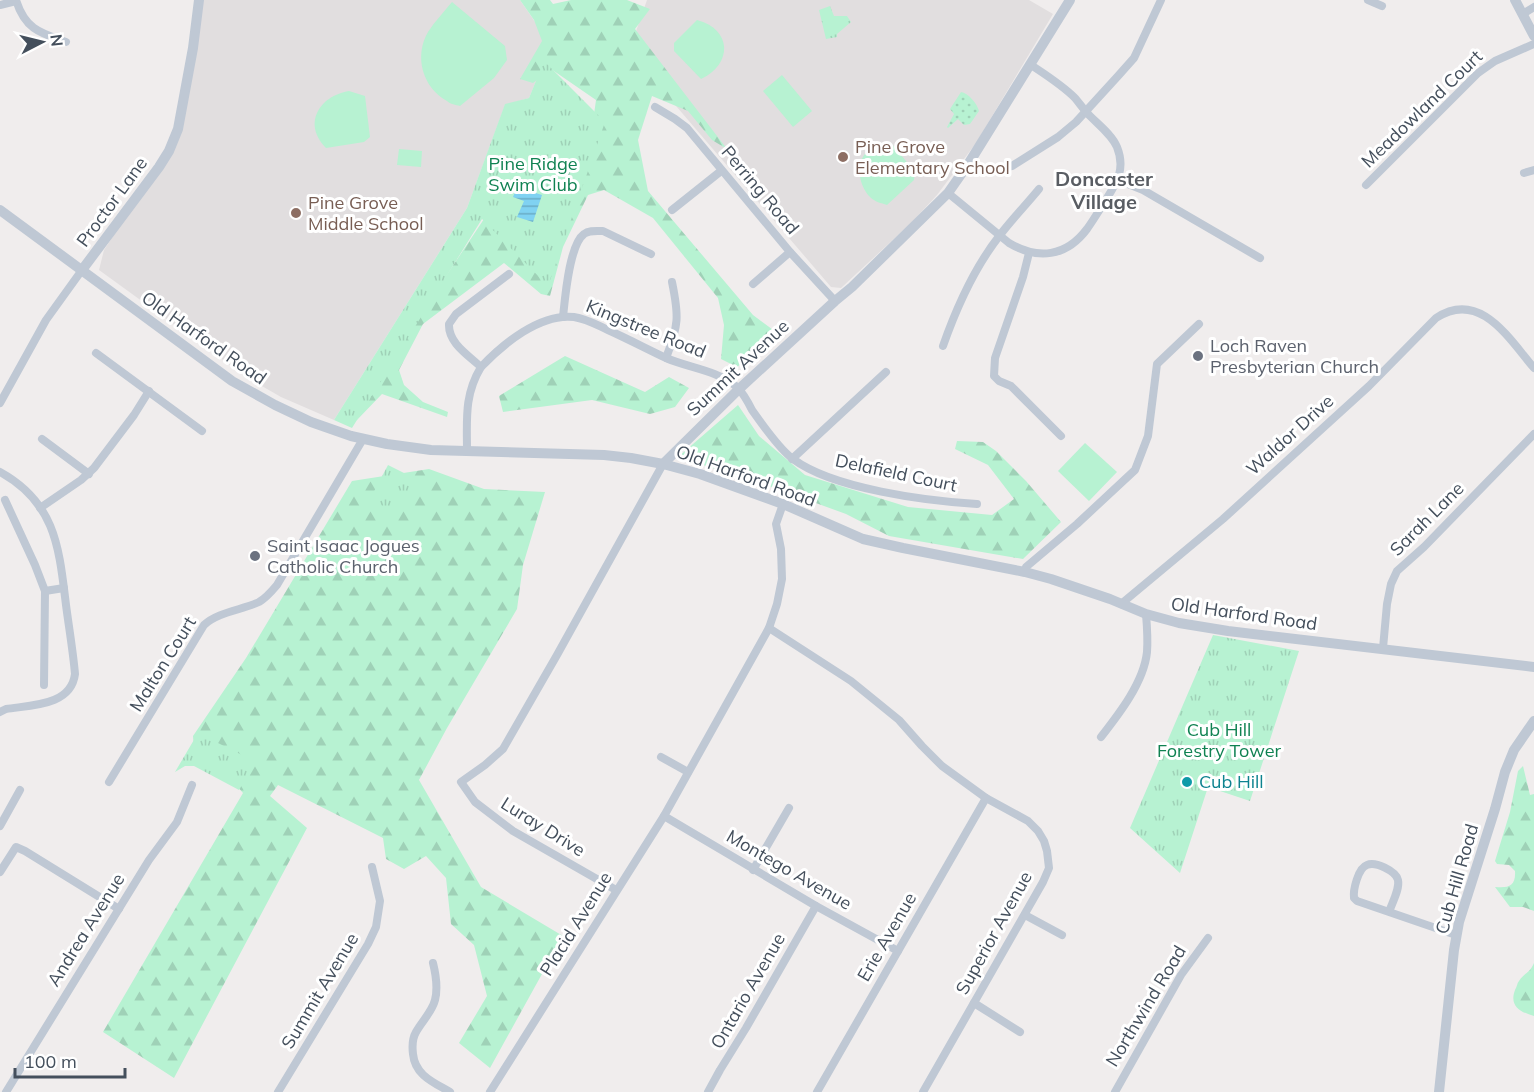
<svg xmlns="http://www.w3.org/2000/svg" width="1534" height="1092" font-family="Mulish,sans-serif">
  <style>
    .education { fill: #e1dedf }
    .grass { fill: url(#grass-dots) }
    .forest { fill: url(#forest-firs) }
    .park { fill: url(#park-tufts) }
    .pitch { fill: #b7f2d2 }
    .water { fill: url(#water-rules) }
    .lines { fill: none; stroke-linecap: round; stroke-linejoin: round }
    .minor { stroke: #bfc8d4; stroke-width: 8 }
    .tertiary { stroke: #bfc8d4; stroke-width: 10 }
    .education-dot { fill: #8d6e63; stroke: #fff; stroke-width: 2 }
    .worship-dot { fill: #6b7280; stroke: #fff; stroke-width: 2 }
    .culture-dot { fill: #0f9aa8; stroke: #fff; stroke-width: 2 }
    .labels { text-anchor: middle; stroke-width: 6; stroke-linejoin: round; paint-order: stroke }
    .street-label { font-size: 18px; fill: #444f5c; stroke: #fff }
    .education-label { font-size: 18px; fill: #785e54; stroke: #fff; text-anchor: start }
    .park-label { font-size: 18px; fill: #108252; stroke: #fff }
    .worship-label { font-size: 18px; fill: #5b616d; stroke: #fff; text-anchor: start }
    .culture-label { font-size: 18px; fill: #0d838f; stroke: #fff; text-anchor: start }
    .neighbourhood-label { font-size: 20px; font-weight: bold; fill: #595d63; stroke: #fff }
  </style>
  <defs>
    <pattern id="grass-dots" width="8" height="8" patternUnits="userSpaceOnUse" patternTransform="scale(1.5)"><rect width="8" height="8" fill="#b7f2d2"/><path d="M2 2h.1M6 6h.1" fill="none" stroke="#9fd1b7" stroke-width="1.8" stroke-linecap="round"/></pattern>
    <pattern id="forest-firs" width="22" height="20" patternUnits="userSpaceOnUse" patternTransform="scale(1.5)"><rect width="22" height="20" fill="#b7f2d2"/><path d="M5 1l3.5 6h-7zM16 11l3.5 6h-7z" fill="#9fd1b7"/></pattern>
    <pattern id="park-tufts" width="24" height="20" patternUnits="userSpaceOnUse" patternTransform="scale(1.5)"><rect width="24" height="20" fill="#b7f2d2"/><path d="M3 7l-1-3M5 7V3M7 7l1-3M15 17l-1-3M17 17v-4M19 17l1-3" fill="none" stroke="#9fd1b7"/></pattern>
    <pattern id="water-rules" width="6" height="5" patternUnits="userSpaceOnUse" patternTransform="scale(1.5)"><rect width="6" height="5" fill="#80d2f2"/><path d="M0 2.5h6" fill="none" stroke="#6aadc7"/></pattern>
  </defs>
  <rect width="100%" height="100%" fill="#f0eded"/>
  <g class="education">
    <path d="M200 0H520L551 45 529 98 505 105 467 208 334 420 281 397 248 378 99 270 104 250 173 146Z"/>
    <path d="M647 0H1029L1053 14 976 143 937 195 911 223 841 288 831 287 629 51Z"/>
  </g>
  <path class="grass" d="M961 92C968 93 977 103 979 111L970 124 964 125 958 119 948 128 947 127 954 114 950 109Z"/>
  <g class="forest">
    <path d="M520 0H550L553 4 571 0H627L650 9 635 29 727 149 712 140 688 111 652 96 638 140 648 191 753 315 780 335 737 367 721 359 724 325 718 298 653 218 604 190 588 195 563 247 550 296 541 294 504 263 423 324 399 370 404 385 423 402 448 412 447 417 382 394 356 421 412 327 484 219 589 150 596 100 551 69 533 83 520 79 542 41 534 20Z"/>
    <path d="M565 356 645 392 669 377 689 388 675 407 650 414 592 400 503 412 499 396Z"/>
    <path d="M738 405 759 436 805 475 908 507 992 515 1014 499 988 465 955 449 957 441 983 442 996 451 1026 481 1061 522 1023 559 889 536 846 514 769 486 678 457Z"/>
    <path d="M429 469 484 489 545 492 523 565 517 609 447 728 419 780 481 887 563 936 490 1068 459 1043 487 996 474 945 451 924 446 878 426 856 404 869 386 859 383 838 278 785 270 796 307 828 174 1078 103 1032 243 793 221 768 194 751 193 736 246 658 352 481Z"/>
    <path d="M1523 766 1530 795 1534 794V911L1523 907H1510L1495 887C1508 888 1516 887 1515 871L1509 865 1497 864 1495 861 1510 812 1518 771Z"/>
    <path d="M1534 963V1016C1520 1012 1509 1006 1515 990 1517 987 1517 983 1519 981 1524 973 1530 973 1534 963Z"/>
  </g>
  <g class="park">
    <path d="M830 6 834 16H847L851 22 837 34V37L826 39 819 10Z"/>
    <path d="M544 61 605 122 548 286 482 219 352 428 334 420 467 208 505 104 529 98Z"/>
    <path d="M388 465 416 479 396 513 370 499Z"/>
    <path d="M1213 635 1299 651 1250 801 1208 787 1180 873 1130 828Z"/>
    <path d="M198 733 204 735H209L216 742 256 762 239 790 194 766H185L175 772Z"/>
  </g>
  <g class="pitch">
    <path d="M452 2 505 46 507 60 494 78 460 106C456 105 450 104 447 101 422 87 414 56 428 32 435 21 444 12 452 2Z"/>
    <path d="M697 20C732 29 733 64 701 79L674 51V43Z"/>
    <path d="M782 75 812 111 793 127 763 91Z"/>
    <path d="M349 91 365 96 370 137 364 142 326 148C302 124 319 96 349 91Z"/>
    <path d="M891 143 915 172 914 180 887 205C881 203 875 202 870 197 860 187 855 166 865 154 872 146 882 145 891 143Z"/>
    <path d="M399 149 422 151 421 167 397 165Z"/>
    <path d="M1085 443 1117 472 1089 501 1058 471Z"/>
  </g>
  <path class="water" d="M517 187 542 195 533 222 517 217 524 201 513 197Z"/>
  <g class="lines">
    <g class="minor">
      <path d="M16 0C25 29 40 33 66 42"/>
      <path d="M1368 0 1382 6"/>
      <path d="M0 5 16 1"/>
      <path d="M1523 14 1534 7"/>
      <path d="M655 107 675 119 687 128 790 252 835 301"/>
      <path d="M1012 166 1058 137 1076 122 1118 76 1134 58 1161 0"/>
      <path d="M1524 173 1534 170"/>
      <path d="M1118 180 1143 190 1260 258"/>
      <path d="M1366 185 1478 73 1495 61 1534 44"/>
      <path d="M948 193 1009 243C1038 260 1066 257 1087 229 1092 222 1097 214 1102 206 1114 186 1127 172 1117 147 1112 135 1099 125 1090 116 1084 110 1080 104 1075 98 1062 85 1046 75 1031 65"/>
      <path d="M672 210 721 171"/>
      <path d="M1029 253 1023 277 995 358 994 376 999 381 1011 386 1061 436"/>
      <path d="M753 284 790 252"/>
      <path d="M563 317C565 299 569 245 584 234 589 230 596 231 603 231L651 254"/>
      <path d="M943 346C957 306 974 268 1000 235 1012 219 1026 205 1039 189"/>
      <path d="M96 353 202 431"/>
      <path d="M666 358C679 325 679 316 672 282"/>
      <path d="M481 367C503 344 540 313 574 317 587 319 597 325 608 330 628 339 647 349 666 358 689 368 717 370 737 387 743 393 748 402 752 410 762 424 779 449 793 459 833 489 927 501 977 504"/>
      <path d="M0 403 46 320 82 270"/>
      <path d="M42 439 89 474"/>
      <path d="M467 451C467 420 464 395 481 367 468 355 448 343 449 324L456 314 509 274"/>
      <path d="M792 459 886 372"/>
      <path d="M0 472C56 503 59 548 66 605 69 628 73 651 75 674 71 706 31 705 6 709L0 712"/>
      <path d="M5 500 35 565 45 591 44 685"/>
      <path d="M40 508 81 480 94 468 134 415 149 391"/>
      <path d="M1025 572 1026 567 1077 524 1135 470 1148 436 1157 364 1199 324"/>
      <path d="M45 591 64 588"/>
      <path d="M1121 604 1223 519 1369 386 1436 318C1480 289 1509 339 1534 368"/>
      <path d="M769 628 851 681 899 720 922 746 942 766 986 798 1028 821 1038 831 1044 841 1047 851 1049 868 1043 882 923 1092"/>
      <path d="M1383 648 1387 604 1391 584 1397 571 1424 547 1534 434"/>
      <path d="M1101 737C1119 714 1144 682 1147 652 1148 639 1147 626 1146 614"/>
      <path d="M661 757 688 772"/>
      <path d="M109 782 204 625C218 612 242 610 259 602 266 598 272 591 277 585L363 439"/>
      <path d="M664 816 816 906 898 951"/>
      <path d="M0 826 20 790"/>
      <path d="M753 870 789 808"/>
      <path d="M0 872 16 847 25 851 119 909"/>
      <path d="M616 890 513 831 475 802 461 782 485 765 503 749 557 655 663 464"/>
      <path d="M1389 912C1392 903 1400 889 1398 880 1396 871 1375 861 1367 865 1358 868 1353 890 1354 898L1357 901 1456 935"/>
      <path d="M1025 915 1062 935"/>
      <path d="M433 963C436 975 438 988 435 1000 432 1012 422 1021 416 1032 412 1039 412 1046 413 1054 415 1075 433 1082 450 1092"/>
      <path d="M974 1003 1020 1032"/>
      <path d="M6 1092 149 860 177 822 192 785"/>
      <path d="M278 1092 368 944 376 927 380 901 372 867"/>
      <path d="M490 1092 664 816 769 628 777 604 782 579 781 549 776 524 783 504"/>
      <path d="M708 1092 720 1070 746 1028 816 906"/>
      <path d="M817 1092 986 798"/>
      <path d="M1115 1092 1181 975 1208 938"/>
    </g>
    <g class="tertiary">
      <path d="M1515 0 1534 36"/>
      <path d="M0 210 232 381 275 405 311 422 351 436 387 444 431 450 604 455 631 458 663 464 700 474 783 504 863 539 903 548 1025 572 1051 579 1110 599 1146 614 1179 623 1228 631 1534 667"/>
      <path d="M82 270 159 167 169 151 178 129 193 48 199 0"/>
      <path d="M663 464 739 389 835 301 852 287 948 193 969 163 1070 0"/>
      <path d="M1439 1092 1454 950 1459 922 1495 809 1505 772 1514 750 1534 721"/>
    </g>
  </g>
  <g class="education-dot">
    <circle cx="843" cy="157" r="6"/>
    <circle cx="296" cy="213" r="6"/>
  </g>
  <g class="worship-dot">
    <circle cx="1198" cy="356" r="6"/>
    <circle cx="255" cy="556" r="6"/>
  </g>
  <circle class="culture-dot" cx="1187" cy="782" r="6"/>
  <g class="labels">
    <g class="street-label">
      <text transform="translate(1422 109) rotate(-44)" y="6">Meadowland Court</text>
      <text transform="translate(760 190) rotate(50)" y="6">Perring Road</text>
      <text transform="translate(112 202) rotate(-54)" y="6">Proctor Lane</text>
      <text transform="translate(646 329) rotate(22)" y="6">Kingstree Road</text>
      <text transform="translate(204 338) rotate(35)" y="6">Old Harford Road</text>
      <text transform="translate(738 368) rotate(-43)" y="6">Summit Avenue</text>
      <text transform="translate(1290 435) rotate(-42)" y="6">Waldor Drive</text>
      <text transform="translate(896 473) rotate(12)" y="6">Delafield Court</text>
      <text transform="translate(746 476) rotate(20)" y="6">Old Harford Road</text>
      <text transform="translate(1427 519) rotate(-45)" y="6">Sarah Lane</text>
      <text transform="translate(1244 614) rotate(8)" y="6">Old Harford Road</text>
      <text transform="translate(163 664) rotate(-58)" y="6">Malton Court</text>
      <text transform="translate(543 827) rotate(32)" y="6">Luray Drive</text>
      <text transform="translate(789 870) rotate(30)" y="6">Montego Avenue</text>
      <text transform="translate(1457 879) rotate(-74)" y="6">Cub Hill Road</text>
      <text transform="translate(576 924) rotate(-58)" y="6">Placid Avenue</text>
      <text transform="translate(86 930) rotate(-58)" y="6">Andrea Avenue</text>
      <text transform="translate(994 933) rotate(-61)" y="6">Superior Avenue</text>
      <text transform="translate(887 937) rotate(-60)" y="6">Erie Avenue</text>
      <text transform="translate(320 991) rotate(-59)" y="6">Summit Avenue</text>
      <text transform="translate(748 991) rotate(-60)" y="6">Ontario Avenue</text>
      <text transform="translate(1146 1006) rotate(-59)" y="6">Northwind Road</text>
    </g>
    <g class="education-label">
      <text x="855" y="153">Pine Grove<tspan x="855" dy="21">Elementary School</tspan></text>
      <text x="308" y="209">Pine Grove<tspan x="308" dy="21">Middle School</tspan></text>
    </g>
    <g class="park-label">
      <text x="533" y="170">Pine Ridge<tspan x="533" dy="21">Swim Club</tspan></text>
      <text x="1219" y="736">Cub Hill<tspan x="1219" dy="21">Forestry Tower</tspan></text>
    </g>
    <g class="worship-label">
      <text x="1210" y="352">Loch Raven<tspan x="1210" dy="21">Presbyterian Church</tspan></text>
      <text x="267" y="552">Saint Isaac Jogues<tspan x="267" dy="21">Catholic Church</tspan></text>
    </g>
    <g class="culture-label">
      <text x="1199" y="788">Cub Hill</text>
    </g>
    <g class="neighbourhood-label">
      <text x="1104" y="186">Doncaster<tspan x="1104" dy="23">Village</tspan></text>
    </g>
  </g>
  <g transform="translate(42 42) rotate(83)" stroke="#ffffff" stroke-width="4.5" paint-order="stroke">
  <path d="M0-4.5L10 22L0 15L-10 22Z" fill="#444f5c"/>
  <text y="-9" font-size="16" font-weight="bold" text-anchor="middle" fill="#444f5c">N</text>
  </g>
  <path d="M15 1068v9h110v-9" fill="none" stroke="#444f5c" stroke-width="3"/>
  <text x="24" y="1068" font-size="18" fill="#444f5c" stroke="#ffffff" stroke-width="4.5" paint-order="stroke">100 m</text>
</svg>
